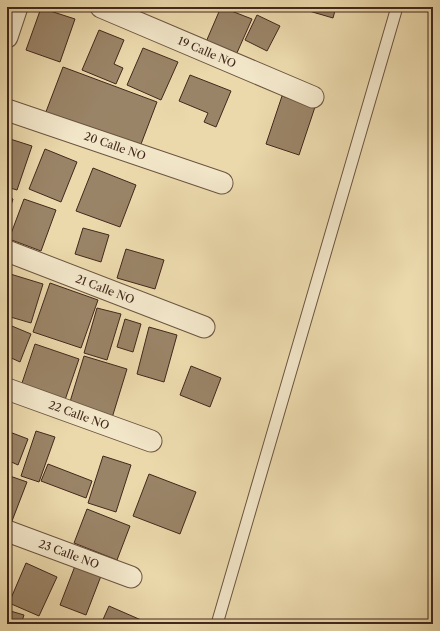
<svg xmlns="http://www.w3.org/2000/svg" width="440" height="631" font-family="'Libre Caslon Text',serif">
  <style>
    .building { fill: #9a8467; stroke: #42281c }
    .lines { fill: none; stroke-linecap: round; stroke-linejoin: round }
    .service-casing { stroke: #6c5440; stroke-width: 13 }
    .minor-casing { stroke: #6c5440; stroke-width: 23 }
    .service { stroke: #f2e6c9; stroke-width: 11 }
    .minor { stroke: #f2e6c9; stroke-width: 21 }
    .labels { text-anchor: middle; stroke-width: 3; stroke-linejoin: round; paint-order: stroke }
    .street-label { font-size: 11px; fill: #42281c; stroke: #f2e6c9 }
  </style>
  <rect width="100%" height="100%" fill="#ebd9ac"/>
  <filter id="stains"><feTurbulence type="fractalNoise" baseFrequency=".005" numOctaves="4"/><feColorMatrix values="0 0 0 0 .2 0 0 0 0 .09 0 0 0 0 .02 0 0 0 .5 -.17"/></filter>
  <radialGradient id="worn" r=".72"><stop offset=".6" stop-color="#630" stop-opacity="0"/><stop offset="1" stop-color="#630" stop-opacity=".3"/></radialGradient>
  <g class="building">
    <path d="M221 7 252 19 236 55 206 42Z"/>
    <path d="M310 7H336L333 18 309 11Z"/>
    <path d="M41 8 75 19 60 62 26 50Z"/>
    <path d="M257 15 280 26 267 51 245 40Z"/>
    <path d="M99 30 124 40 114 64 123 68 116 84 82 70Z"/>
    <path d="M143 48 178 62 161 100 127 85Z"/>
    <path d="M63 67 157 102 138 152 44 117Z"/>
    <path d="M190 75 231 91 216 127 204 122 208 113 179 101Z"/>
    <path d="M282 96 315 107 299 155 266 144Z"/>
    <path d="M7 138 32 146 17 190 7 187Z"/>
    <path d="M45 149 77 162 61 202 29 189Z"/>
    <path d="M93 168 136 185 120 227 76 211Z"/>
    <path d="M7 197 13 199 7 218Z"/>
    <path d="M24 199 56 210 41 251 9 239Z"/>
    <path d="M83 228 109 235 101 262 75 254Z"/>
    <path d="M126 249 164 260 155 289 117 278Z"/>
    <path d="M7 273 43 284 31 323 7 316Z"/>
    <path d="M50 283 98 300 81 348 33 332Z"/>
    <path d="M97 308 121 314 107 360 84 353Z"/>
    <path d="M125 319 141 324 133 352 117 347Z"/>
    <path d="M7 324 31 334 20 362 7 356Z"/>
    <path d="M149 327 177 335 164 382 137 374Z"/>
    <path d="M35 344 79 359 64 403 20 389Z"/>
    <path d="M84 356 127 369 112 418 69 405Z"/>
    <path d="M191 366 221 378 210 407 180 395Z"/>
    <path d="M7 431 28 439 18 465 7 460Z"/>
    <path d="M36 431 55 437 39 482 21 476Z"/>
    <path d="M103 456 131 465 116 512 88 503Z"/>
    <path d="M48 464 92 481 86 498 41 481Z"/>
    <path d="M149 474 196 492 180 534 133 516Z"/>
    <path d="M7 475 27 482 12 521 7 519Z"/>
    <path d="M87 509 130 526 117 560 74 543Z"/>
    <path d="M26 563 57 577 39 616 9 603Z"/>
    <path d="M75 566 101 576 86 615 60 605Z"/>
    <path d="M109 606 148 623 147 624H101Z"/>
    <path d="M7 610 24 615 21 624H7Z"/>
  </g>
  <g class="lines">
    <g class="service-casing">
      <path id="service" d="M217 624 397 7"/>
    </g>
    <g class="minor-casing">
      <g id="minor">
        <path d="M101 7 313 97"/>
        <path d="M7 37 17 7"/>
        <path d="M7 110 222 183"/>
        <path d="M7 251 204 327"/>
        <path d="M7 389 151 441"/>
        <path d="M7 531 131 577"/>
      </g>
    </g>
    <use href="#service" class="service"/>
    <use href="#minor" class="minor"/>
  </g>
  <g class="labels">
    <g class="street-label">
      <text transform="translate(207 52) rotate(23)" y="4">19 Calle NO</text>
      <text transform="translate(115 146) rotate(19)" y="4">20 Calle NO</text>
      <text transform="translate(105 289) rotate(21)" y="4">21 Calle NO</text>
      <text transform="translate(79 415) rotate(20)" y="4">22 Calle NO</text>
      <text transform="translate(69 554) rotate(20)" y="4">23 Calle NO</text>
    </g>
  </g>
  <rect width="440" height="631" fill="none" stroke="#ebd9ac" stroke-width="24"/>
  <rect x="8" y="8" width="424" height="615" fill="none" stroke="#42281c" stroke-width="2"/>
  <rect x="12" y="12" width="416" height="607" fill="none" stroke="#42281c"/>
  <rect width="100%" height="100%" filter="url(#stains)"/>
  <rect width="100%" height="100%" fill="url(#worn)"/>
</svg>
